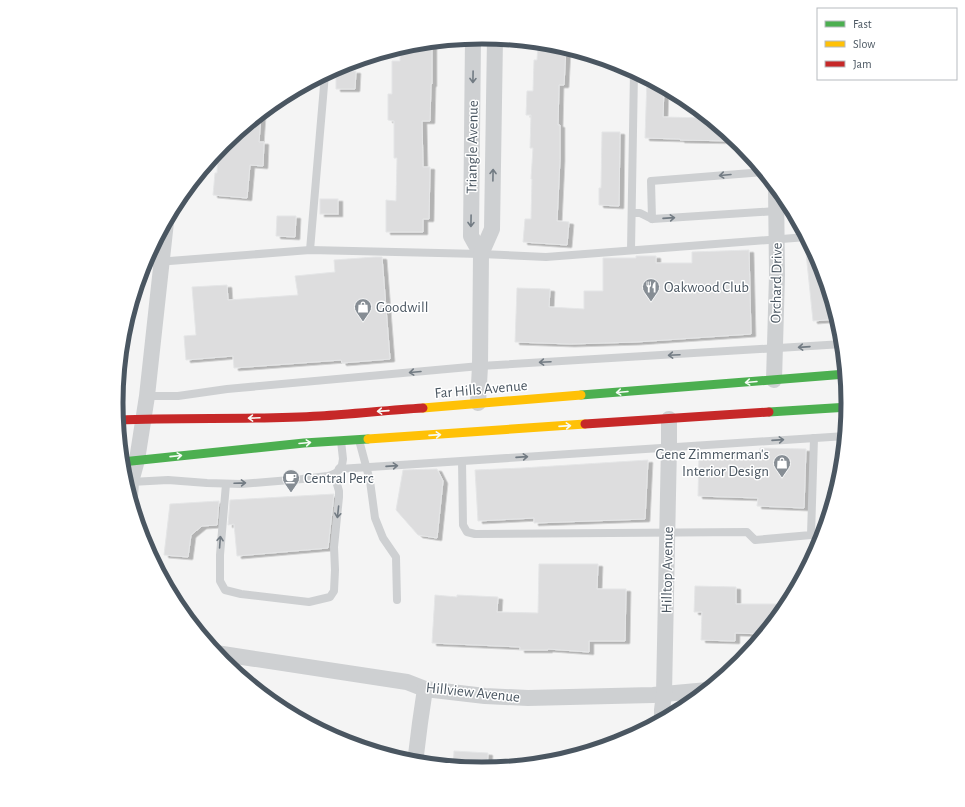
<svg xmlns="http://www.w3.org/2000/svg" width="965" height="807" font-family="'Alegreya Sans',sans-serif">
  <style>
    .building { fill: #ddddde; stroke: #e5e6e7; filter: url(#shadow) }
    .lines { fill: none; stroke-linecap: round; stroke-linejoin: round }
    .lane { stroke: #ced0d2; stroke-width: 8 }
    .street { stroke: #ced0d2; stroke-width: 16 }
    .fast { stroke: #4caf50; stroke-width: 9 }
    .slow { stroke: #ffc107; stroke-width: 9 }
    .jam { stroke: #c62828; stroke-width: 9 }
    .oneway { stroke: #727b83 }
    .oneway2 { stroke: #f6fbf6 }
    .labels { text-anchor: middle; stroke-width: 3; stroke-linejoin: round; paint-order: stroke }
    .street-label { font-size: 15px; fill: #4a5661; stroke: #fff }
    .poi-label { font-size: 15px; fill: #4a5661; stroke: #fff; text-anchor: start }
    .rim { fill: none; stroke: #4a5661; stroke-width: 5 }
  </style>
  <defs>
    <filter id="shadow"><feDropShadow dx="4.5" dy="2.5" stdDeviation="0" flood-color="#0004"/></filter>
  </defs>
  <rect width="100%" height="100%" fill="#f4f4f4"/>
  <g class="building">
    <path d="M432 42V84H431L430 121H422L423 167H430L429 219H423V232H386V200L396 201 397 158H394V121L388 120V94H392V61H400V47L411 44Z"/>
    <path d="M538 42 554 44 566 48 564 85H559L558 125H560V159L557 221 569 222 567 245 523 242 525 219H531L532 179H531L533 148H530L531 115H526L527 91H533L534 60H537Z"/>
    <path d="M336 71H356L355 89H336Z"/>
    <path d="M647 78 664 87 663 117 709 118 737 141 680 140V139L645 138Z"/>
    <path d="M261 114 259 142H264L263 166 250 165 247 198 213 195 215 173H217L218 150 224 144Z"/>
    <path d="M602 132H620L619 206 599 205V188H601Z"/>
    <rect x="320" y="199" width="18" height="15"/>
    <path d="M277 216H296L295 237 276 236Z"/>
    <path d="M810 242 821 263 838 319 813 321 805 243Z"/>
    <path d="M749 250 751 334 636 342 570 344 515 342 517 288 550 289 549 307 584 309V291H603V258H636V256H656V263H692V252Z"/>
    <path d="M375 257H382L390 359 342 363 341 360 234 368 233 356 186 360 184 336 196 335 192 287 227 285 228 300 298 295 295 276 335 272 334 260Z"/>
    <path d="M760 448 806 449 804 508 757 506 758 498 698 496 699 452 759 454Z"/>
    <path d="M648 460 645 519 534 523V518L478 521 475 470 522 468Z"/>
    <path d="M437 469 443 481 437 538 418 535 396 510 403 470Z"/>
    <path d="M334 494 328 548 237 556 234 524 228 525 230 500Z"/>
    <path d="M219 501 217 525 202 526 191 535 188 557 164 555 170 504Z"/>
    <path d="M539 564H598L597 589H626L625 641H589V652L548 649V650H520V647L432 643 435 595 457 597V595L498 597 497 612 538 613Z"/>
    <path d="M695 586 736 587V604H789L765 634 735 633V641L701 640 702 612H694Z"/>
    <path d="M454 751 488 753 487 770H482L453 767Z"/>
  </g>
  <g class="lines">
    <g class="lane">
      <path d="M764 172 651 181 652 219 776 211"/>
      <path d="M632 213H640L652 219"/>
      <path d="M310 250 325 74"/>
      <path d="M631 250 634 71"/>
      <path d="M144 263 310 250 481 254 546 257 807 237"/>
      <path d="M147 396H178L227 389 480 366 843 344"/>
      <path d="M359 440 370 481 375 518 383 538 396 557 397 600"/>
      <path d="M462 461 463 525 467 532 475 534 747 532 755 540 811 535 814 438"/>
      <path d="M339 469 846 436"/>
      <path d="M131 482 168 480 207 483 241 484 302 479 328 476 334 474 337 472 342 465 343 459 341 441"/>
      <path d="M226 484 220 555V581L225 590 241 594 309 602 330 597 334 591 335 570 334 547 339 497V491L334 474"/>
      <path d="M811 535 824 534"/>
    </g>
    <g class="street">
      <path d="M473 38 471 236 481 254"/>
      <path d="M774 380 777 275 776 186"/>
      <path d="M478 403 480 366 481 254 492 229 495 38"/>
      <path d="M130 497 131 482 137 460 147 396 166 222"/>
      <path d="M216 653 407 682 425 689 485 696 528 698 653 695 708 690"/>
      <path d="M662 721V710L664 694 669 445V419"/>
      <path d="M415 763 420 723 425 689"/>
    </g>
    <g class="fast">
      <path d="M581 395 846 374"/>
      <path d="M769 412 849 407"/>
      <path d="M122 462 304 443 368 439"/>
    </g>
    <g class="slow">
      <path d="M423 408 581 395"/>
      <path d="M368 439 585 424"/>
    </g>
    <g class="jam">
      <path d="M118 420C185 417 252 420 320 416 354 414 389 410 423 408"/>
      <path d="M585 424 769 412"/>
    </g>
  </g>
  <defs><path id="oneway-shaft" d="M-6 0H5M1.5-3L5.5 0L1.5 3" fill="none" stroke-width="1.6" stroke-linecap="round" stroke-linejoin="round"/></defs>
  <g class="oneway">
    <use href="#oneway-shaft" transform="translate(473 77) rotate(91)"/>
    <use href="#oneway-shaft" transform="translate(493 175) rotate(-89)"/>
    <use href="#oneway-shaft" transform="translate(725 175) rotate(175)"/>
    <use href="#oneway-shaft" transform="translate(669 218) rotate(-4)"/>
    <use href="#oneway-shaft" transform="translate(471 221) rotate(91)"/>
    <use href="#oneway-shaft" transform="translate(804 347) rotate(176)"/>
    <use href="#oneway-shaft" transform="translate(674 355) rotate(177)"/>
    <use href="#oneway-shaft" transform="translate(545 362) rotate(177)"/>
    <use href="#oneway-shaft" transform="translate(415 372) rotate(175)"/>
    <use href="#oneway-shaft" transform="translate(778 440) rotate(-4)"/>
    <use href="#oneway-shaft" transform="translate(522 457) rotate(-4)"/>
    <use href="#oneway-shaft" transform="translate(392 466) rotate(-4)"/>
    <use href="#oneway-shaft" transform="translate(240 483) rotate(-2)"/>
    <use href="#oneway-shaft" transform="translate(338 512) rotate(96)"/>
    <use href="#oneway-shaft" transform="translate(220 542) rotate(-86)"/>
  </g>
  <g class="oneway2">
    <use href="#oneway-shaft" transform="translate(751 382) rotate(175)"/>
    <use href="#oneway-shaft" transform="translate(622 392) rotate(175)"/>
    <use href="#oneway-shaft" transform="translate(383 411) rotate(176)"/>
    <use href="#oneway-shaft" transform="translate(254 418) rotate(178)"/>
    <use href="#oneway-shaft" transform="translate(565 426) rotate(-4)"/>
    <use href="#oneway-shaft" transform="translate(435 435) rotate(-4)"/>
    <use href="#oneway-shaft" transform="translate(305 443) rotate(-5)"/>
    <use href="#oneway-shaft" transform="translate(176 456) rotate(-6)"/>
  </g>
  <defs>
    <g id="restaurant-pin" transform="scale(0.9)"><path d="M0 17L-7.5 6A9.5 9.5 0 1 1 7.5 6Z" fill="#868d94" stroke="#fff"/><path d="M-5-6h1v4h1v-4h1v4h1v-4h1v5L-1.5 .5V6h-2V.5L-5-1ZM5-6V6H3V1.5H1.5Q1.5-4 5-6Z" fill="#fff"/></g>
    <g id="shop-pin" transform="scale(0.9)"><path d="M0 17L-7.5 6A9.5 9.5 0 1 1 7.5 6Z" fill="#868d94" stroke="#fff"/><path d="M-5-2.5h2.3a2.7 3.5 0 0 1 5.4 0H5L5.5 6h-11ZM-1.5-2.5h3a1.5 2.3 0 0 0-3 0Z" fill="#fff"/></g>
    <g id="cafe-pin" transform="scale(0.9)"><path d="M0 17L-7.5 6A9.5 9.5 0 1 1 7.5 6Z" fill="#868d94" stroke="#fff"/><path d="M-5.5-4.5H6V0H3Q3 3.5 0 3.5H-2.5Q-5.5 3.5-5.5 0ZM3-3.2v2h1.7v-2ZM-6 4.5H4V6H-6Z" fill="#fff"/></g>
  </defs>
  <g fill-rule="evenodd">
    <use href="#restaurant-pin" x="651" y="287"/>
    <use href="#shop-pin" x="363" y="307"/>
    <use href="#shop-pin" x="782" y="463"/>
    <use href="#cafe-pin" x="291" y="478"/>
  </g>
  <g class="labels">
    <g class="street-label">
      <text transform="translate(472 147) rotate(-89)" y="5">Triangle Avenue</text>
      <text transform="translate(776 283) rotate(-89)" y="5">Orchard Drive</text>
      <text transform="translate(481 389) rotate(-5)" y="5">Far Hills Avenue</text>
      <text transform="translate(667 570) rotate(-89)" y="5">Hilltop Avenue</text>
      <text transform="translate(473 692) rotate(6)" y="5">Hillview Avenue</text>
    </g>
    <g class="poi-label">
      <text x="664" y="292">Oakwood Club</text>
      <text x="376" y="312">Goodwill</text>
      <text x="769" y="459" text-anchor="end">Gene Zimmerman's<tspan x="769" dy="17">Interior Design</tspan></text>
      <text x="304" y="483">Central Perc</text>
    </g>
  </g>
  <path d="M0 0H965V807H0ZM123 403a359 359 0 1 1 718 0a359 359 0 1 1-718 0Z" fill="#fff" fill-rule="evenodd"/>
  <path class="rim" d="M123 403a359 359 0 1 1 718 0a359 359 0 1 1-718 0Z"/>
  <rect x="817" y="8" width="140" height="72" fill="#ffffff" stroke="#b7bbc0"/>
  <rect x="825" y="21" width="20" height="6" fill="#4caf50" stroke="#b7bbc0"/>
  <text x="853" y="28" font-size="12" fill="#4a5661">Fast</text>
  <rect x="825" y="41" width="20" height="6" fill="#ffc107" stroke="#b7bbc0"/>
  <text x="853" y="48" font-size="12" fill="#4a5661">Slow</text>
  <rect x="825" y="61" width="20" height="6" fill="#c62828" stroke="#b7bbc0"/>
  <text x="853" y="68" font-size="12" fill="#4a5661">Jam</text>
</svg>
